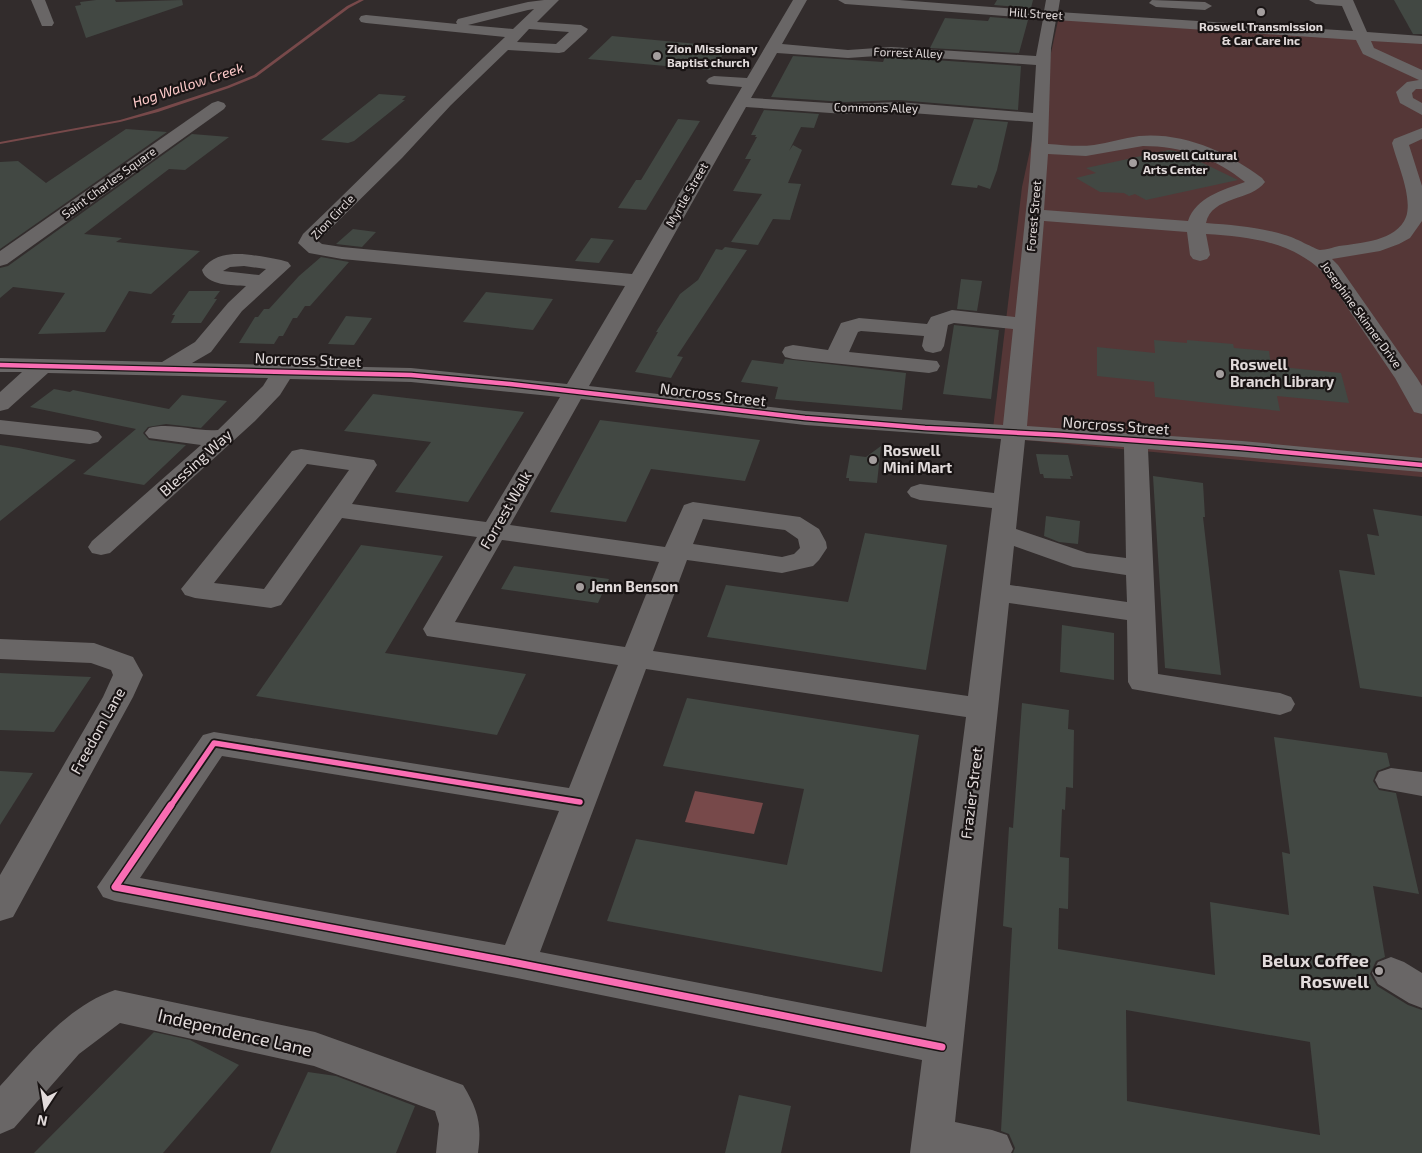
<svg xmlns="http://www.w3.org/2000/svg" width="1422" height="1153" font-family="'Exo 2',sans-serif">
  <style>
    .green { fill: #553737 }
    .water { fill: #77494a }
    .lines { fill: none; stroke-linecap: round; stroke-linejoin: round }
    .stream { fill: #77494a; fill-rule: evenodd }
    .building { fill: #424843; fill-rule: evenodd }
    .minor { fill: #696666; fill-rule: evenodd }
    .cycleway-far2-casing { stroke: #191414; stroke-width: 7 }
    .cycleway-far1-casing { stroke: #191414; stroke-width: 9 }
    .cycleway-casing { stroke: #191414; stroke-width: 10 }
    .cycleway-far2 { stroke: #f96db3; stroke-width: 4.5 }
    .cycleway-far1 { stroke: #f96db3; stroke-width: 5.5 }
    .cycleway { stroke: #f96db3; stroke-width: 7 }
    .poi-dot { fill: #a49e9e; stroke: #191414; stroke-width: 2 }
    .labels { text-anchor: middle; stroke-width: 4.5; stroke-linejoin: round; paint-order: stroke }
    .far-street-label { font-size: 12px; fill: #e2dbdb; stroke: #191414 }
    .far-poi-label { font-size: 12px; font-weight: bold; fill: #e2dbdb; stroke: #191414; text-anchor: start }
    .far-water-label { font-size: 14px; font-style: italic; fill: #fecbca; stroke: #191414 }
    .street-label { font-size: 15px; fill: #e2dbdb; stroke: #191414 }
    .poi-label { font-size: 15px; font-weight: bold; fill: #e2dbdb; stroke: #191414; text-anchor: start }
    .near-poi-label { font-size: 18px; font-weight: bold; fill: #e2dbdb; stroke: #191414; text-anchor: end }
    .near-street-label { font-size: 18px; fill: #e2dbdb; stroke: #191414 }
  </style>
  <rect width="100%" height="100%" fill="#322c2c"/>
  <path class="green" d="M1059 16 1422 42V477L992 437 1022 187Z"/>
  <path class="water" d="M695 791 763 803 754 834 685 822Z"/>
  <g class="lines">
    <path class="stream" d="M359 0H364L349 8 256 77 229 88 158 112 120 122 0 144V142L120 120 154 110 227 86 254 75 347 6Z"/>
  </g>
  <g class="building">
    <path d="M96 0H115L116 2 182 0 183 5 86 38 75 6 81 5 80 2Z"/>
    <path d="M997 0H1033L1031 8 994 5Z"/>
    <path d="M1394 0H1422V34H1413Z"/>
    <path d="M990 17 1028 20 1019 53 930 48 945 18 988 21Z"/>
    <path d="M612 36 730 47 710 70 588 59Z"/>
    <path d="M793 56 883 62 885 57H891L1021 66 1018 110 898 100 845 102 771 97Z"/>
    <path d="M379 94 406 96 402 100H405L354 141 348 143 321 140Z"/>
    <path d="M764 110 819 114 814 128 801 127 789 151 793 145 802 150 788 183 801 184 790 220 773 219 758 245 731 242 762 194 733 191 751 159H745L757 137H755L756 135H751Z"/>
    <path d="M678 119 700 121 646 210 618 208 636 180H641Z"/>
    <path d="M974 119 1008 122 997 170 990 189 978 185 977 188 951 185Z"/>
    <path d="M126 129 167 132 0 249V162L18 161 46 183Z"/>
    <path d="M192 134 229 137 185 170 169 169 84 234 122 238 116 242 200 251 151 294 129 291 105 332 38 334 65 293 13 287 0 298V268L8 266Z"/>
    <path d="M1169 150 1180 152 1238 180 1146 200 1135 194 1129 196 1124 193 1100 192 1076 178 1096 173 1086 168Z"/>
    <path d="M353 229 376 232 362 247 336 244Z"/>
    <path d="M591 238 614 240 599 263 575 261Z"/>
    <path d="M725 247 747 250 677 356 683 357 671 378 635 372 658 332H656L680 294 698 280 716 249 722 250Z"/>
    <path d="M321 257 349 262 310 306H305L297 318H293L283 336H279L274 344 239 343 255 317H258L264 309H269L299 276Z"/>
    <path d="M961 279 982 281 977 311 957 309Z"/>
    <path d="M189 291H220L214 299H217L201 323H171L175 315H172Z"/>
    <path d="M486 292 553 299 533 330 463 322Z"/>
    <path d="M346 316 372 318 354 345 328 344Z"/>
    <path d="M954 325 999 330 991 399 943 394Z"/>
    <path d="M1154 340 1187 343V340L1233 344 1234 348 1269 351 1271 366 1341 373 1349 403 1277 396 1280 411 1155 397 1154 382 1097 376V347L1155 353Z"/>
    <path d="M785 359 906 373 902 410 775 399 778 387 741 382 752 360 783 364Z"/>
    <path d="M54 389 70 392 73 390 169 409 182 395 227 401 201 428 166 424 148 427 143 433 149 440 186 445 144 485 83 474 136 429 30 407Z"/>
    <path d="M373 394 524 412 468 502 395 492 431 442 344 431Z"/>
    <path d="M600 420 760 440 745 481 651 469 626 522 550 512Z"/>
    <path d="M0 445 19 448 76 460 0 521Z"/>
    <path d="M881 446 877 483 849 481V478H846L850 455 866 457Z"/>
    <path d="M1036 454 1068 455 1073 476H1070L1071 479 1044 478 1043 474H1040Z"/>
    <path d="M1153 476 1203 483 1205 517H1203L1221 675 1165 668Z"/>
    <path d="M1373 509 1422 516V697L1360 688 1339 570 1375 575 1367 534 1379 536Z"/>
    <path d="M1046 516 1080 521 1078 544 1059 542 1044 536Z"/>
    <path d="M865 533 947 545 926 670 707 637 726 585 848 602Z"/>
    <path d="M361 545 443 556 385 653 526 674 497 735 256 696Z"/>
    <path d="M514 566 609 579 598 603 501 589Z"/>
    <path d="M1062 625 1114 633V680L1060 672Z"/>
    <path d="M0 673 91 677 54 732 0 730Z"/>
    <path d="M687 698 919 735 882 972 607 921 636 839 787 865 804 789 663 766Z"/>
    <path d="M1022 703 1069 710 1068 729 1074 730 1073 788 1066 787 1065 810 1062 809 1060 857 1069 858 1068 909 1059 908 1058 949 1215 975 1210 902 1289 915 1282 852 1290 854 1274 737 1387 753 1390 766 1377 771 1373 781 1379 790 1396 793 1419 894 1373 886 1385 957 1376 961 1370 974 1377 986 1408 1005 1422 1010V1153H1013L1015 1148 1009 1134 1001 1131 1012 928 1003 926 1009 827 1013 828ZM1126 1010 1310 1042 1320 1135 1127 1101Z"/>
    <path d="M0 771 33 773 0 825Z"/>
    <path d="M154 1032 190 1040 239 1065 163 1153H34Z"/>
    <path d="M308 1072 336 1076 415 1106 396 1153H270Z"/>
    <path d="M739 1095 791 1106 781 1153H725Z"/>
  </g>
  <g class="lines">
    <g class="minor">
      <path d="M31 0H45L54 23 52 26H42Z"/>
      <path d="M544 0H559L537 22 581 25 588 29 586 32 564 52 559 53 508 50 451 105 402 158 318 241 322 244 342 247 632 274 742 87 709 84 706 81 709 78 714 76 747 78 793 0H807L782 44 848 50 891 47 1036 56 1043 19 845 4 838 0H899L1044 11 1046 0H1060L1058 12 1353 31 1342 6 1316 4 1309 0H1353L1367 32 1422 36V44L1371 41 1374 48 1422 70V89H1416L1412 93 1413 98 1422 103V115L1400 103 1396 92 1407 82 1419 80 1363 54 1356 40 1056 20 1051 48 1048 144C1063 145 1079 147 1094 145 1109 143 1123 138 1139 136 1184 132 1227 152 1262 178L1265 182C1252 201 1211 196 1206 223 1233 225 1259 227 1285 235 1294 237 1315 249 1320 250 1326 250 1334 247 1339 246 1360 243 1397 241 1406 217 1413 197 1397 163 1392 143L1394 139 1422 128V139L1409 145 1422 186V221L1410 238 1399 244 1380 251 1332 259 1338 265 1417 378 1422 386V414L1414 412 1395 378 1324 273C1291 241 1250 237 1206 234L1210 255 1207 259 1200 261 1193 259 1190 255 1187 232 1044 221 1027 426 1242 441 1422 458V472L1148 449 1158 674 1280 693 1291 697 1295 704 1291 711 1280 715 1132 689 1128 682 1127 620 1009 603 955 1122 992 1130 1007 1135 1013 1149 1011 1153H910L922 1060 517 978 115 901 103 897 97 887 203 735 214 732 569 788 618 665 427 636 423 629 477 537 342 518 281 605 271 608 195 598 185 595 181 589 292 451 301 449 374 460 377 465 352 504 486 522 560 397 411 382 290 379 280 395 255 421 110 553 101 555 92 553 88 547 92 541 201 445 149 438 145 433 149 428C171 422 195 432 218 430L263 386 268 378 48 373 8 409 0 411V392L22 372H0V358L162 362 195 342 228 303 246 286C233 285 206 286 202 270 219 245 256 256 281 260L288 262 291 266 242 311 211 352 192 363 411 368 567 384 625 286 342 259 309 253 298 243 303 234C371 169 437 101 505 37L366 23 361 22 359 19 361 16 366 15 457 24 456 22 458 19 528 2ZM534 9 513 29 468 25 528 10ZM529 29 569 32 556 44 517 42ZM777 53 848 58 891 55 1036 65 1033 113 898 102 845 104 751 98ZM746 107 845 114 898 112 1033 122 1029 181 1015 317 952 310 931 317 927 324 859 318 841 323 828 350 793 345 785 347 782 352 785 357 793 359 929 373 937 371 940 366 937 361 849 352 858 332 861 331 924 336 922 346 925 351 933 353 941 351 944 346 948 325 954 323 1013 329 1003 425 805 411 589 386ZM1143 146C1182 146 1215 158 1245 182 1223 190 1196 197 1188 221L1044 210 1048 154 1086 156ZM244 266 266 269 259 275 223 271 230 267ZM581 399 805 425 1001 439 994 493 920 484 911 487 907 492 911 497 920 500 992 508 968 696 653 651 687 560 782 573 813 566 819 560 827 548 826 542 819 529 800 517 693 502 684 505 665 547 510 525ZM1025 440 1124 447 1126 558 1087 553 1016 529ZM307 464 349 470 264 589 214 583ZM703 519 785 530 798 539 800 548 794 554 782 557 693 544ZM502 540 659 562 625 647 455 622ZM1014 546 1073 567 1126 575 1127 602 1010 585ZM646 669 966 717 926 1027 540 952ZM222 756 559 811 505 945 140 878Z"/>
      <path d="M1152 0 1205 2 1212 6 1205 10 1156 7 1149 3Z"/>
      <path d="M218 101 224 103 226 106 224 109 7 264 0 266V251L212 103Z"/>
      <path d="M0 420 90 430 98 432 102 437 98 442 90 444 0 434Z"/>
      <path d="M0 639 94 643 133 657 143 675 133 697 13 917 0 921V875L103 697 113 675 111 670 91 663 0 659Z"/>
      <path d="M1391 768 1422 772V796L1379 788 1375 780 1379 772Z"/>
      <path d="M1391 957 1404 962 1422 973V1008L1409 1003 1378 984 1372 973 1378 962Z"/>
      <path d="M115 990 315 1032 463 1085C478 1110 482 1124 478 1153H436L439 1124 435 1111 314 1066 120 1023 79 1054 14 1128 0 1134V1086C33 1050 68 1006 115 990Z"/>
    </g>
    <g class="cycleway-far2-casing">
      <path id="cycleway-far2" d="M0 365 411 375 510 384 805 418 925 428 1060 435 1242 448 1422 465"/>
    </g>
    <g class="cycleway-far1-casing">
      <path id="cycleway-far1" d="M170 807 214 743 580 802"/>
    </g>
    <g class="cycleway-casing">
      <path id="cycleway" d="M171 805 115 887 517 963 942 1047"/>
    </g>
    <use href="#cycleway-far2" class="cycleway-far2"/>
    <use href="#cycleway-far1" class="cycleway-far1"/>
    <use href="#cycleway" class="cycleway"/>
  </g>
  <g class="poi-dot">
    <circle cx="1261" cy="12" r="5"/>
    <circle cx="657" cy="56" r="5"/>
    <circle cx="1133" cy="163" r="5"/>
    <circle cx="1220" cy="374" r="5"/>
    <circle cx="873" cy="460" r="5"/>
    <circle cx="580" cy="587" r="5"/>
    <circle cx="1379" cy="971" r="5"/>
  </g>
  <g class="labels">
    <g class="far-street-label">
      <text transform="translate(1036 14) rotate(4)" y="4">Hill Street</text>
      <text transform="translate(908 53) rotate(2)" y="4">Forrest Alley</text>
      <text transform="translate(876 108) rotate(1)" y="4">Commons Alley</text>
      <text transform="translate(109 183) rotate(-36)" y="4">Saint Charles Square</text>
      <text transform="translate(687 195) rotate(-60)" y="4">Myrtle Street</text>
      <text transform="translate(1034 216) rotate(-85)" y="4">Forest Street</text>
      <text transform="translate(333 217) rotate(-46)" y="4">Zion Circle</text>
      <text transform="translate(1361 315) rotate(54)" y="4">Josephine Skinner Drive</text>
    </g>
    <g class="far-poi-label">
      <text x="1261" y="31" text-anchor="middle">Roswell Transmission<tspan x="1261" dy="14">&amp; Car Care Inc</tspan></text>
      <text x="667" y="53">Zion Missionary<tspan x="667" dy="14">Baptist church</tspan></text>
      <text x="1143" y="160">Roswell Cultural<tspan x="1143" dy="14">Arts Center</tspan></text>
    </g>
    <g class="far-water-label">
      <text transform="translate(188 85) rotate(-18)" y="5">Hog Wallow Creek</text>
    </g>
    <g class="street-label">
      <text transform="translate(308 360) rotate(2)" y="5">Norcross Street</text>
      <text transform="translate(713 395) rotate(7)" y="5">Norcross Street</text>
      <text transform="translate(1116 426) rotate(4)" y="5">Norcross Street</text>
      <text transform="translate(196 463) rotate(-42)" y="5">Blessing Way</text>
      <text transform="translate(506 510) rotate(-60)" y="5">Forrest Walk</text>
      <text transform="translate(98 731) rotate(-61)" y="5">Freedom Lane</text>
      <text transform="translate(972 793) rotate(-83)" y="5">Frazier Street</text>
    </g>
    <g class="poi-label">
      <text x="1230" y="370">Roswell<tspan x="1230" dy="17">Branch Library</tspan></text>
      <text x="883" y="456">Roswell<tspan x="883" dy="17">Mini Mart</tspan></text>
      <text x="590" y="592">Jenn Benson</text>
    </g>
    <g class="near-poi-label">
      <text x="1369" y="967">Belux Coffee<tspan x="1369" dy="21">Roswell</tspan></text>
    </g>
    <g class="near-street-label">
      <text transform="translate(235 1033) rotate(13)" y="6">Independence Lane</text>
    </g>
  </g>
  <g transform="translate(45 1108) rotate(192)" stroke="#191414" stroke-width="4" paint-order="stroke">
  <path d="M0-4L9 19L0 12L-9 19Z" fill="#e2dbdb"/>
  <text y="-8" font-size="14" font-weight="bold" text-anchor="middle" fill="#e2dbdb">N</text>
  </g>
</svg>
